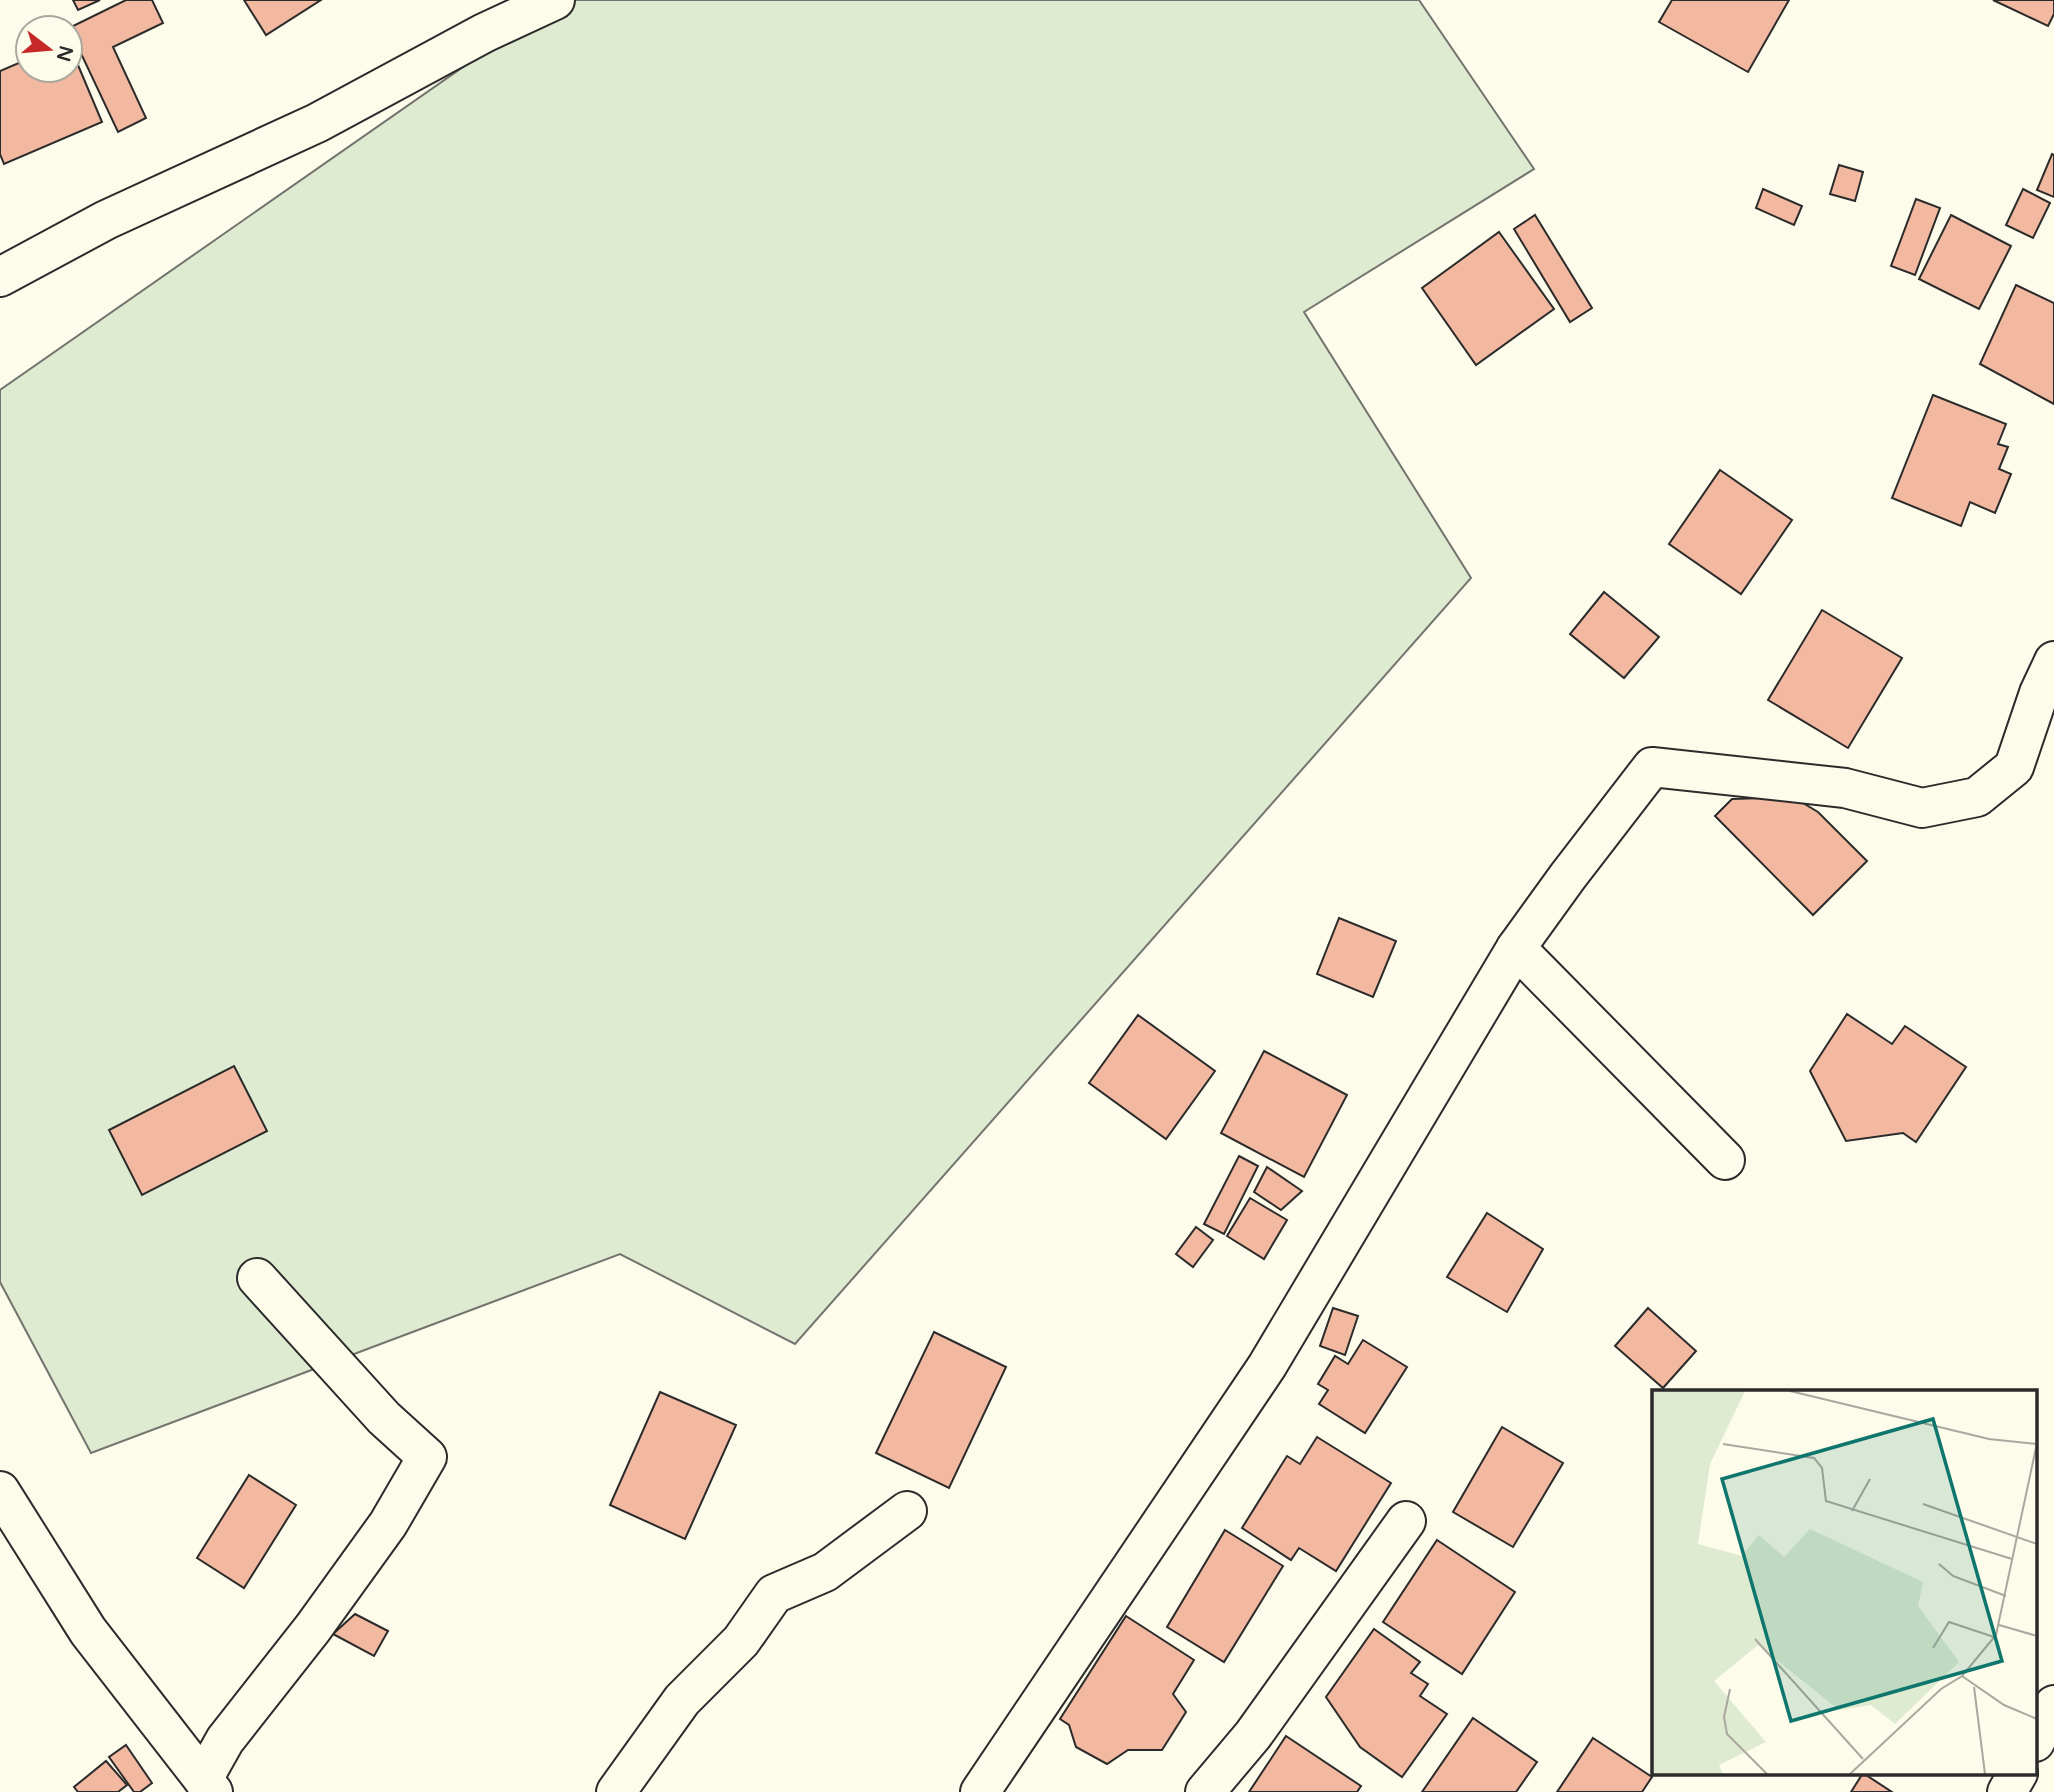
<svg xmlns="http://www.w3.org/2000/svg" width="2054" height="1792" font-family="'Varela Round',sans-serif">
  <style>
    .green { fill: #deebd1; stroke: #74746e; stroke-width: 2 }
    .building { fill: #f2b8a0; stroke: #2b2b2b; stroke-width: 2 }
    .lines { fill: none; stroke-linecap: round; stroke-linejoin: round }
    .street-casing { stroke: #2b2b2b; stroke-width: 42 }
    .secondary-casing { stroke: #2b2b2b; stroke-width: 42 }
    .street { stroke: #fdfbea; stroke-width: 38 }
    .secondary { stroke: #fdfbea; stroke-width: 38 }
    .inset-road { fill: none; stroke: #a9a89e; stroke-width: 2 }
    .view { fill: #0f766e; fill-opacity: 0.15; stroke: #0f766e; stroke-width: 3.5 }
    .inset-edge { fill: none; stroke: #2b2b2b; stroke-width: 3.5 }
  </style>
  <rect width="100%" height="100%" fill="#fdfbea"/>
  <path class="green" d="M559 0H1419L1534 169 1304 312 1471 578 795 1344 620 1254 91 1453 0 1282V390Z"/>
  <g class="building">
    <path d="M73 0H100L78 10Z"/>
    <path d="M126 0H152L163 23 113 47 146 118 118 132 69 28Z"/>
    <path d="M244 0H321L266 35Z"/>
    <path d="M1672 0H1789L1748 72 1659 22Z"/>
    <path d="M1993 0H2054V14L2048 26Z"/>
    <path d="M70 46 102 122 4 164 0 154V71L28 59V70H70Z"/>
    <path d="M2052 154 2054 155V197L2037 190Z"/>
    <path d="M1839 165 1863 172 1855 201 1830 194Z"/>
    <path d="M1763 189 1802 206 1794 225 1756 208Z"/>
    <path d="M2023 189 2050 203 2033 238 2006 225Z"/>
    <path d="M1916 199 1940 208 1915 275 1891 266Z"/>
    <path d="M1535 215 1592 308 1570 322 1514 229Z"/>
    <path d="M1951 215 2011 246 1979 309 1919 279Z"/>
    <path d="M1499 232 1554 309 1476 365 1422 288Z"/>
    <path d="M2016 285 2054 303V404L1980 364Z"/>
    <path d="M1933 395 2006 424 1998 444 2008 447 1999 469 2011 474 1995 513 1970 502 1961 526 1892 498Z"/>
    <path d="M1720 470 1792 520 1741 594 1669 544Z"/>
    <path d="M1604 592 1659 637 1624 678 1570 634Z"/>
    <path d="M1822 610 1902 658 1848 748 1768 700Z"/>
    <path d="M1793 797 1818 812 1867 861 1813 915 1715 816 1732 799Z"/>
    <path d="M1339 918 1396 941 1373 997 1317 974Z"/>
    <path d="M1847 1014 1892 1044 1905 1026 1966 1067 1916 1142 1903 1133 1846 1141 1810 1071Z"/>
    <path d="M1138 1015 1215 1071 1166 1139 1089 1083Z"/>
    <path d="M1264 1051 1347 1095 1304 1177 1221 1133Z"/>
    <path d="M234 1066 267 1131 142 1195 109 1130Z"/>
    <path d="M1239 1156 1258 1166 1224 1234 1204 1224Z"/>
    <path d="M1267 1167 1302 1191 1281 1210 1254 1192Z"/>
    <path d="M1250 1198 1287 1220 1264 1259 1227 1236Z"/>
    <path d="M1487 1213 1543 1249 1507 1312 1447 1277Z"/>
    <path d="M1196 1227 1213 1240 1193 1267 1176 1254Z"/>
    <path d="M1333 1308 1358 1316 1345 1355 1320 1346Z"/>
    <path d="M1648 1308 1696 1351 1663 1388 1615 1346Z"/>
    <path d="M934 1332 1006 1367 949 1488 876 1453Z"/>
    <path d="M1363 1340 1407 1367 1365 1433 1319 1404 1328 1390 1318 1384 1335 1356 1348 1364Z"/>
    <path d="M660 1392 736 1425 685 1539 610 1505Z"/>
    <path d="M1502 1427 1563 1463 1513 1547 1453 1512Z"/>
    <path d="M1317 1437 1391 1483 1336 1571 1299 1548 1291 1560 1242 1528 1287 1456 1300 1464Z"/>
    <path d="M249 1475 296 1505 244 1588 197 1558Z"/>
    <path d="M1225 1530 1283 1566 1224 1662 1167 1627Z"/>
    <path d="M1437 1540 1515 1592 1462 1674 1383 1622Z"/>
    <path d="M355 1614 388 1631 374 1656 333 1634Z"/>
    <path d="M1126 1616 1194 1660 1173 1694 1186 1712 1162 1750H1128L1107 1764 1076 1747 1069 1725 1060 1719Z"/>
    <path d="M1374 1629 1420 1662 1411 1673 1428 1684 1420 1696 1447 1714 1402 1777 1360 1747 1326 1697Z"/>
    <path d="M1473 1718 1537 1762 1516 1792H1422Z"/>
    <path d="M1286 1736 1361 1786 1357 1792H1249Z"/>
    <path d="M1593 1738 1652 1777 1642 1792H1557Z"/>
    <path d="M126 1745 152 1783 140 1792H134L109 1757Z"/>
    <path d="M106 1761 127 1785 118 1792H78L74 1787Z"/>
    <path d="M1863 1773 1892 1792H1851Z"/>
  </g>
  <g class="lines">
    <g class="street-casing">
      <g id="street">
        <path d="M0 277 106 220 317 123 484 33 555 0"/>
        <path d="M1516 948 1725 1160"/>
        <path d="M2035 1742 2054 1705"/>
        <path d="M203 1779 225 1740 313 1628 388 1524 427 1457 384 1418 257 1278"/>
        <path d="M616 1792 682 1700 741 1641 774 1594 825 1572 907 1511"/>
        <path d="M980 1792 1267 1366 1516 948 1568 876 1652 767 1845 788 1922 808 1977 797 2014 767 2039 693 2054 661"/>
        <path d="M1205 1792 1253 1735 1406 1521"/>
        <path d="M2007 1792 2018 1773"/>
      </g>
    </g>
    <g class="secondary-casing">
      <path id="secondary" d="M0 1491 88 1631 213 1792"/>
    </g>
    <use href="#street" class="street"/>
    <use href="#secondary" class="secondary"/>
  </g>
  <g transform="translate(1652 1390)">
    <rect width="385" height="385" fill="#fdfbea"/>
    <path d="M0 1H93L58 74 46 154 90 166 107 145 132 167 158 139 271 192 266 216 307 272 243 334 219 315 187 320 106 255 62 291 114 352 67 375 71 384H0Z" fill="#deebd1"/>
    <path class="inset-road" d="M138 1 337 49 385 54M71 54 162 68 170 78 174 111 360 169M271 114 385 154M200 121 218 89M287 174 301 186 354 206M347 235 385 246M103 249 211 369M281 258 297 232 342 247M310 286 352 315 385 329M322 297 333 384M78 299 72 327 75 344 115 384M198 384 289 299 310 286 344 245 385 53"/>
    <path class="view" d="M281 29 350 271 139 331 70 89Z"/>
    <rect width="385" height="385" class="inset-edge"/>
  </g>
  <g transform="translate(49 49) rotate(106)"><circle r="33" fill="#fdfbea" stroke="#a9a89e" stroke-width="2"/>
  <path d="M0-5L12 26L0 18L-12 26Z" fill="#c62828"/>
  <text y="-10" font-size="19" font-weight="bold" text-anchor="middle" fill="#2b2b2b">N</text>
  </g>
</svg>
